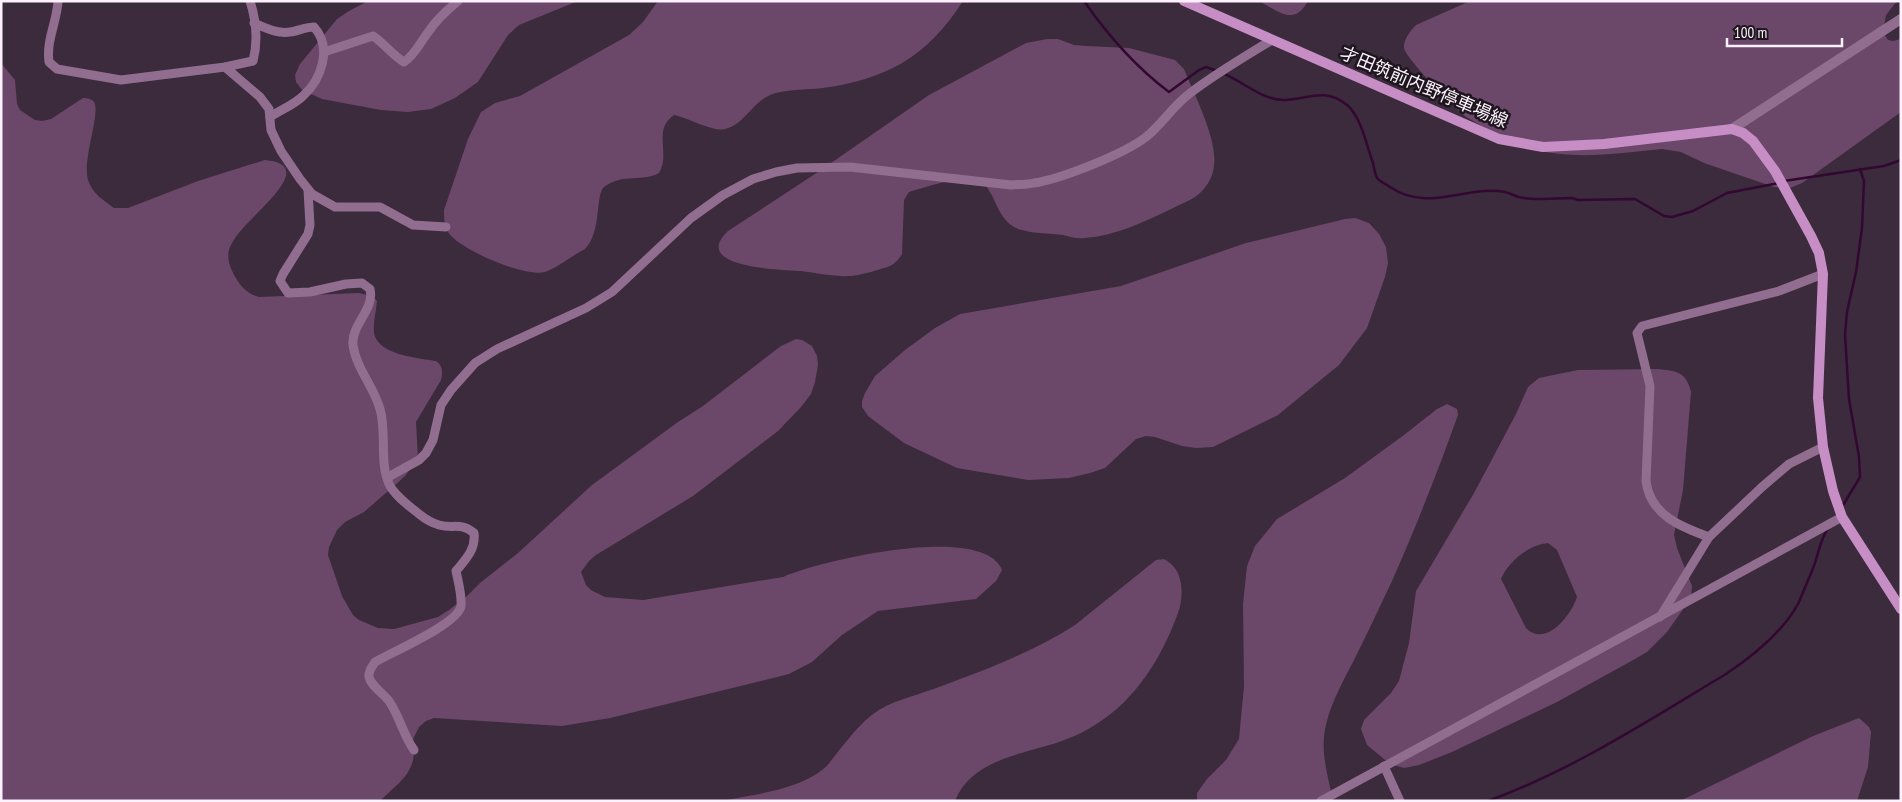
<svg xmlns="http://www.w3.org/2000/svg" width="1902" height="802" font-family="'PT Sans Narrow','Noto Sans JP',sans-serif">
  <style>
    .green { fill: #6b476a; fill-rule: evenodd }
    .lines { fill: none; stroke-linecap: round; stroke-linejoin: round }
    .stream { stroke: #320833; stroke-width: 2.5 }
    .minor { stroke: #916d90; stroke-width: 9 }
    .tertiary { stroke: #916d90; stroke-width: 10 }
    .secondary { stroke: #c78ec6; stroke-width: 10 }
    .labels { text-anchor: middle; stroke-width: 5; stroke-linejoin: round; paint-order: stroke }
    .street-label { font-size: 18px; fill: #fcf1fc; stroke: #1e161e }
  </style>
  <rect width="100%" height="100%" fill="#3c2b3c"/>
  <g class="green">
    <path d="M368 1H578L519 25 508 35 478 82 455 98 431 109 408 112 381 110 322 99 302 90 296 82 295 75 300 64 337 19 349 11Z"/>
    <path d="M658 1H963C927 57 887 79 823 88 807 90 784 89 770 95 752 103 744 125 725 129 712 132 689 118 674 115 652 130 671 154 659 173 644 182 622 173 604 187 595 195 602 232 585 249 573 255 557 268 545 272 526 278 458 249 448 232 444 225 444 217 444 210L468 139 481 112 495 103 520 96 629 35 643 22Z"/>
    <path d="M1259 1H1308C1294 27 1278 11 1259 1Z"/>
    <path d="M1470 1H1897L1886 15 1883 32 1888 40 1893 41 1901 39V112L1802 183 1790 188 1774 187 1704 163 1681 152 1662 149C1621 153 1577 160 1537 150 1513 143 1489 131 1468 118 1457 111 1406 59 1404 48 1403 40 1411 30 1416 25Z"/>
    <path d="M1047 39H1058L1074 45 1086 46 1129 48 1175 60 1184 69C1194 94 1218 140 1214 166 1213 178 1205 190 1195 197 1187 202 1178 205 1171 209 1144 222 1115 236 1085 238 1077 239 1071 237 1063 235 1050 233 1035 234 1022 230 995 224 996 187 979 181 959 175 934 185 915 190L909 192 904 200 902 254C899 259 896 262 892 265 884 269 860 275 851 276 835 277 817 273 801 271 783 270 689 268 728 231L821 170 929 95 1026 43Z"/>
    <path d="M1 63 15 80 17 104 20 110 35 120 42 121 51 119 83 98C87 98 92 99 94 102 101 113 82 159 88 180 92 193 103 200 114 208H128L198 181 265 160C274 161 289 163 286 176 280 197 241 224 231 245 225 256 230 268 236 278 241 287 248 294 259 297L359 293 372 296 377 301C376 312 373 322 374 333 378 355 418 358 436 361 443 366 443 372 441 380L416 422 418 459 405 476 394 486 364 512 345 522 337 530 329 547 328 555 342 596 353 615 359 620 378 628 394 629 438 617 449 610 467 596 480 583 518 553 592 485 678 422 703 406 781 346 796 339 802 340 812 346 817 356 818 365 815 382 811 394 801 407 778 431 693 496 596 555 589 561 581 572 586 585 591 590 605 597 643 600 783 577C820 561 983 522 1002 570L996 581 976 599 878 611 842 635 812 662 789 674 610 718 562 726 434 718 426 721 419 727 412 741C420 770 399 782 380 801H1Z"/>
    <path d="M1355 218 1369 223 1379 234 1386 247 1388 263 1385 277 1367 328 1339 365 1278 415 1213 447 1196 448 1182 446 1155 437 1146 436 1136 439 1105 468 1090 473 1069 478 1028 480 957 468 904 443 868 416 862 407V401L865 393 875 376 905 350 935 328 960 314 1121 286 1246 243 1345 219Z"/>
    <path d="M1657 369C1676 371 1686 371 1691 392L1683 490 1674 535 1677 548 1692 586 1691 598 1667 632 1647 652 1635 659 1557 702 1452 752 1419 765 1404 768 1390 764 1367 745 1361 729 1364 720 1391 693 1399 681 1409 643 1416 591 1474 493 1516 414 1528 387 1539 378 1578 370ZM1548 543 1557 550 1577 597C1571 616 1545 648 1526 628L1501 579C1508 562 1528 545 1548 543Z"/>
    <path d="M1447 404 1457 409 1458 415C1438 471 1416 527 1392 581 1380 606 1368 632 1356 656 1343 682 1327 708 1324 737 1322 759 1329 780 1333 801H1197V793L1207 779 1226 760 1239 739 1244 686 1243 604 1247 566 1255 546 1277 519 1345 478 1404 435 1437 409Z"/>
    <path d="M1164 559C1167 561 1171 563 1173 566 1184 577 1183 600 1178 613 1162 657 1136 700 1095 725 1088 729 1080 734 1072 737 1033 754 973 755 955 801H721C751 795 797 790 822 770 828 766 832 759 837 753 851 736 865 716 886 706 905 697 928 692 947 684 991 668 1036 650 1075 625L1156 560Z"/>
    <path d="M1859 718 1869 727 1871 732 1868 767 1857 801H1680L1813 736Z"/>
  </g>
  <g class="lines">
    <g class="stream">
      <path d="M1084 1C1107 34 1137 68 1169 92L1199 70 1206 67 1217 71"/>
      <path d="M1222 73C1241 80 1263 101 1285 100 1308 99 1325 87 1347 105 1361 116 1367 147 1373 163 1374 168 1375 174 1377 178 1380 182 1386 184 1390 187 1429 213 1464 185 1505 192 1510 193 1514 196 1519 197 1535 201 1555 198 1572 198L1578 200 1635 199 1664 216 1672 217 1693 211 1727 193 1779 183"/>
      <path d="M1784 181 1884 166 1901 160"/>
      <path d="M1842 507 1860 477 1859 457 1849 399 1845 335 1847 312 1856 272 1862 228 1864 181 1860 169"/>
      <path d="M1488 801C1573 770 1649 720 1726 674 1753 656 1782 633 1798 604 1803 593 1807 582 1812 571 1818 557 1819 542 1828 528"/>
    </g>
    <g class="minor">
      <path d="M58 1C57 22 46 40 49 62L57 69 121 80 225 67 253 61C258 42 256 20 250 1"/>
      <path d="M254 23C266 28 277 34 290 32 298 31 306 27 314 27 333 48 321 80 303 96 294 105 280 110 270 117"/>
      <path d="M324 52 373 36C385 44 392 55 404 62 415 55 421 41 429 31 437 19 447 10 458 1"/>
      <path d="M225 67 260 97 269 109 271 130 281 151 300 179 312 194 335 207H380L413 225 446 227"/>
      <path d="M308 190 310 225 308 234 283 274 280 281 288 293 310 292 346 284 362 283 370 289C375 310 351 324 353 345 356 368 374 387 380 409 387 433 379 461 389 484 394 495 409 506 419 514 424 518 432 523 439 525 454 529 461 522 474 533 476 549 466 559 456 571 458 581 462 595 461 606 458 624 392 652 375 662 372 667 368 671 369 677 371 686 383 693 389 701 400 717 403 735 414 750"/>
      <path d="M388 479 390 476 419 460 426 453 433 440 441 405 451 390 475 363 497 349 586 308 612 292 691 218 723 195 753 179 776 172 797 168 850 167 1011 185C1018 184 1026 185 1034 183 1061 179 1124 154 1146 137 1162 124 1173 106 1189 94 1215 74 1244 57 1272 40"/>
      <path d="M1709 537C1681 527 1650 515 1646 481L1650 386 1637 333 1642 326 1779 291 1823 274"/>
      <path d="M1660 617 1709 537 1762 487 1789 464 1823 447"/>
      <path d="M1384 766 1400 801"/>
      <path d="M1321 801 1842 517"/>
    </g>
    <path class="tertiary" d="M1732 129 1901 19"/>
    <path class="secondary" d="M1184 1 1499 139 1543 147 1604 144 1732 129 1743 133 1753 141 1775 171 1811 236 1819 253 1823 274 1818 398 1823 447 1833 491 1842 517 1901 609"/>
  </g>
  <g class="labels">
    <g class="street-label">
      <text transform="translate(1424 87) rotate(23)" y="6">才田筑前内野停車場線</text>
    </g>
  </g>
  <rect width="1902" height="802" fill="none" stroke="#fcf1fc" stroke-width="5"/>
  <path d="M1727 38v8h115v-8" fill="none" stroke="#fcf1fc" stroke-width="2.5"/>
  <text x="1734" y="38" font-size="15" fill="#fcf1fc" stroke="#1e161e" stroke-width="4" paint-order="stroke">100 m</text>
</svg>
